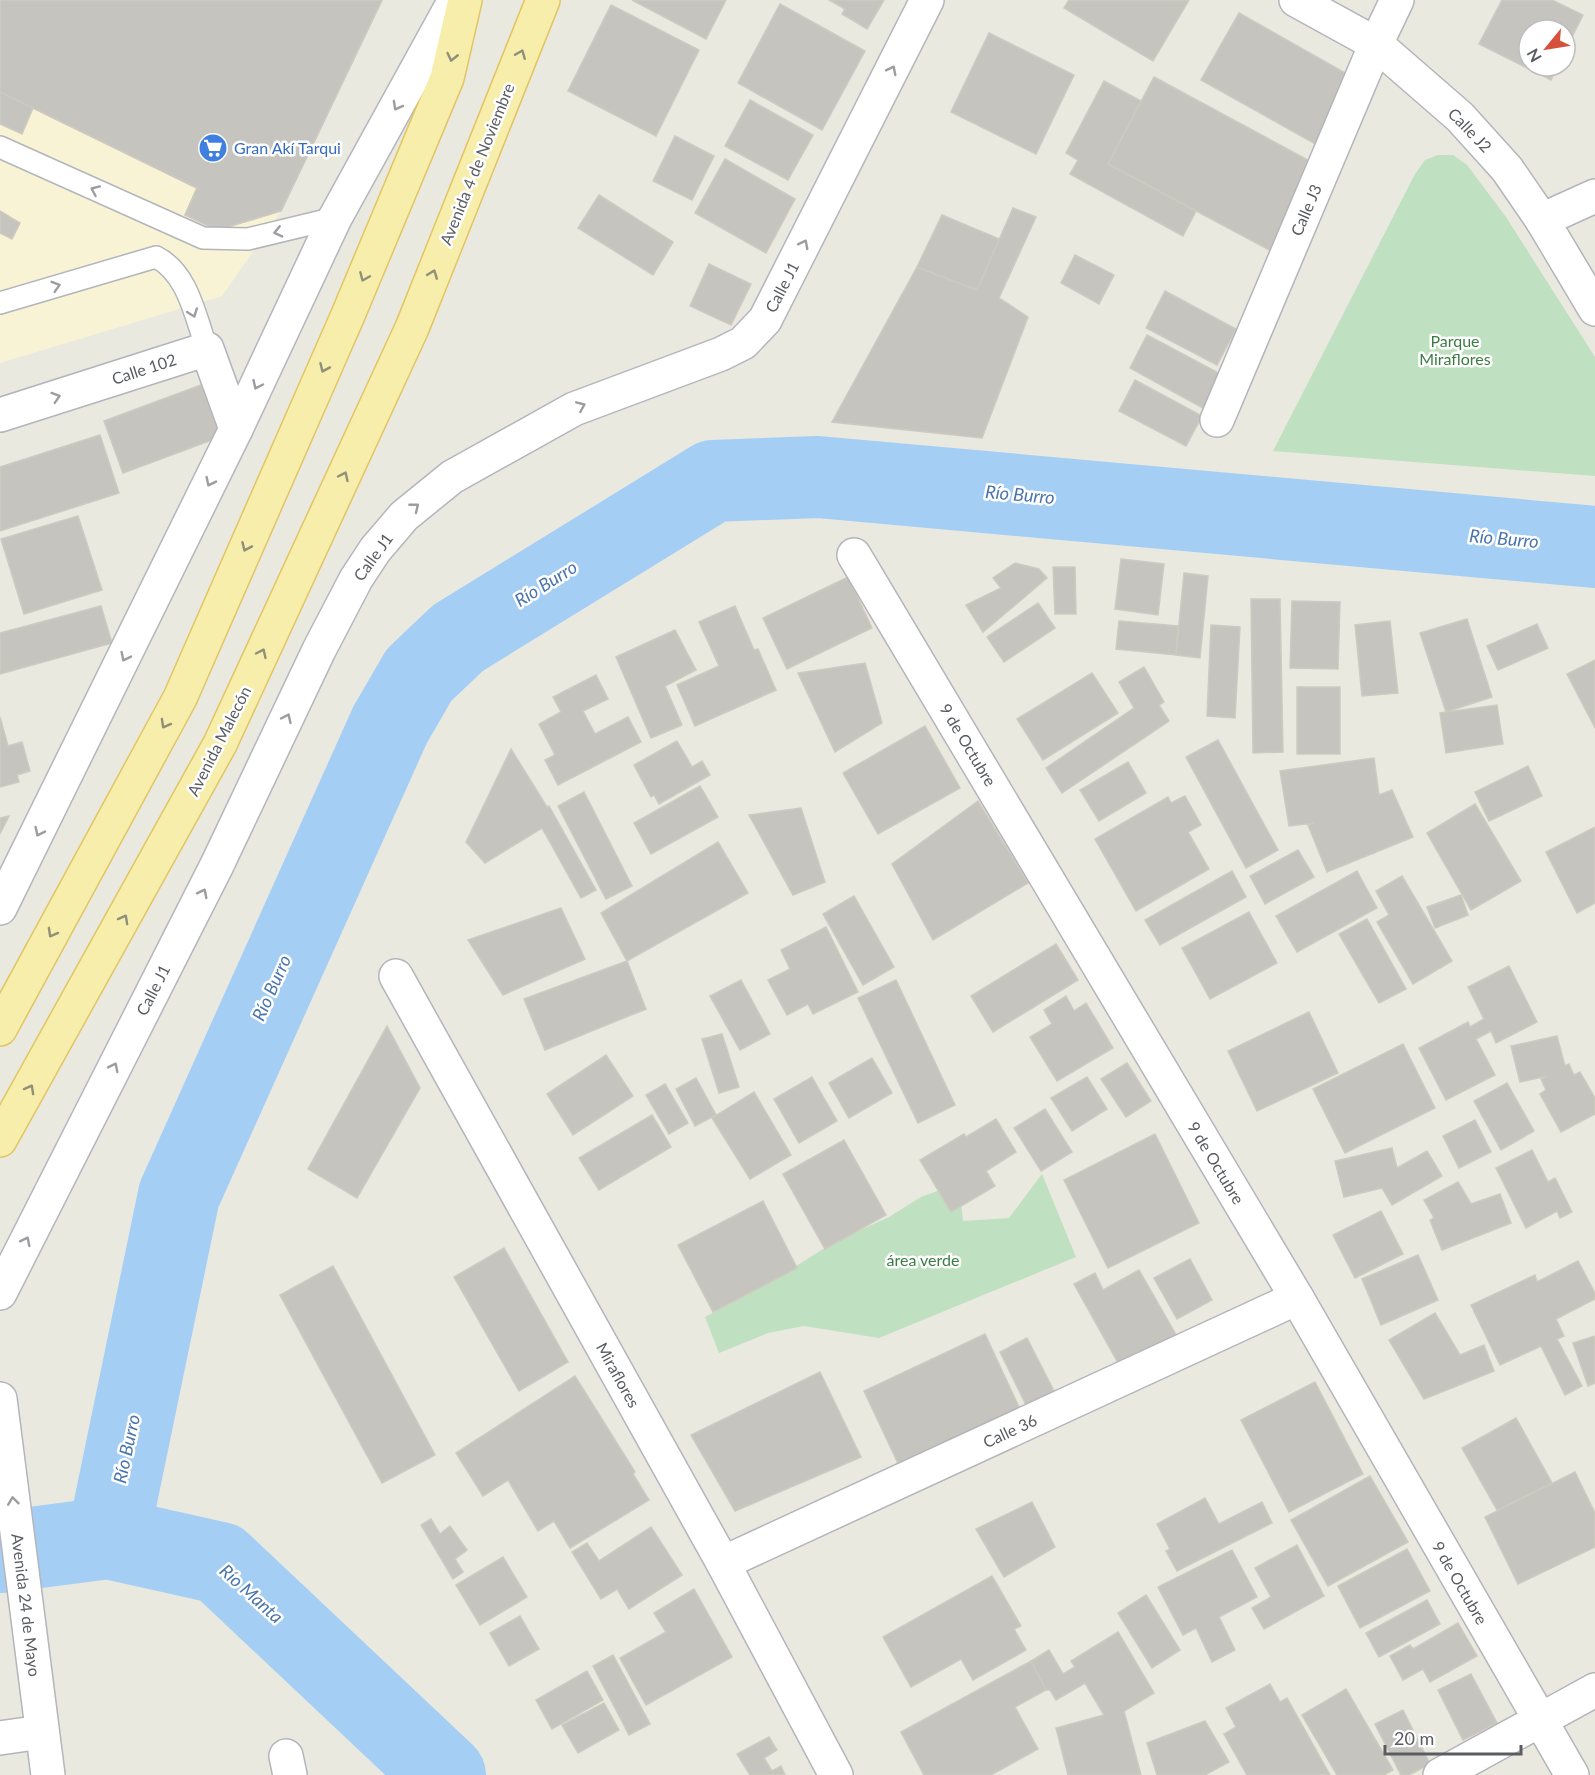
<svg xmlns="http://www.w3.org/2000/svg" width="1595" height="1775" font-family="Lato,sans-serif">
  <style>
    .commercial { fill: #f9f3d6 }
    .green { fill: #bfe0c1 }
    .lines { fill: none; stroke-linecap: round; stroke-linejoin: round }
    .river { stroke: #a5cef5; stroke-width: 82 }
    .building { fill: #c6c4be; stroke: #cecabf; stroke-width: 1.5 }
    .lane-casing { stroke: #b3b5ba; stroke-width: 24 }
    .street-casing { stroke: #b3b5ba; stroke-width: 36 }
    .secondary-casing { stroke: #b4b6bc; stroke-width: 36 }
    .primary-casing { stroke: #e2c562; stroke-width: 36 }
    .lane { stroke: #fff; stroke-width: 21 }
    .street { stroke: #fff; stroke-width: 33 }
    .secondary { stroke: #fff; stroke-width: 33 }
    .primary { stroke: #f6eeaa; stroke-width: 33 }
    .oneway { stroke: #908f7a }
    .oneway2 { stroke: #9b9da0 }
    .labels { text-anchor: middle; stroke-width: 5; stroke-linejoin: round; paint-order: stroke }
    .street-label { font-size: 16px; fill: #595c60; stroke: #fff }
    .shop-label { font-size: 16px; fill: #366cbe; stroke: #fff; text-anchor: start }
    .park-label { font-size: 16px; fill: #3c7c42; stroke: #fff }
    .water-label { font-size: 18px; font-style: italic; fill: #4974ad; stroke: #fff }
  </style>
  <rect width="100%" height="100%" fill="#eae9e0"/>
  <path class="commercial" d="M0 0H382L281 211 222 296 0 363Z"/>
  <g class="green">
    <path d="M1438 155H1453L1467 165 1506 217 1595 357V476L1273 451 1415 174 1425 160Z"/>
    <path d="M1042 1174 1076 1257 879 1338 804 1326 768 1333 719 1353 705 1317 776 1279 834 1242 889 1217 921 1197 959 1183 963 1221 1009 1218Z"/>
  </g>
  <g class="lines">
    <g class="river">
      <path d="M108 1538 179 1195 390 725 419 675 458 638 713 481 818 477 1595 547"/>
      <path d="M0 1552 108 1538 220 1563 445 1775"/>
    </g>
  </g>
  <g class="building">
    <path d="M0 0H382L281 211 217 230 185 215 197 188 33 108 22 134 0 124Z"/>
    <path d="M0 0H382L281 211 217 230 185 215 197 188 0 92Z"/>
    <path d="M632 0H726L706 39Z"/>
    <path d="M829 0H884L867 29 842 14 845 9Z"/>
    <path d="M1069 0H1189L1153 61 1064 8Z"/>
    <path d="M1502 0H1552L1583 15 1565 51V30H1529V66H1558L1551 80 1479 44Z"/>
    <path d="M780 4 865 51 822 130 738 83Z"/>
    <path d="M611 5 699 50 656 136 568 91Z"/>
    <path d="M1239 13 1356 79 1319 146 1201 80Z"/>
    <path d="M989 33 1074 75 1036 154 951 112Z"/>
    <path d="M1154 77 1319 166 1273 252 1108 164Z"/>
    <path d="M1104 81 1141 101 1108 164 1196 211 1183 236 1070 174 1078 160 1066 153Z"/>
    <path d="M750 100 813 135 788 180 725 146Z"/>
    <path d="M675 136 714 156 692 200 653 181Z"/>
    <path d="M725 159 795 199 766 253 695 213Z"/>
    <path d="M599 195 673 242 653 275 578 228Z"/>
    <path d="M1013 208 1036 217 999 298 1028 317 982 438 832 422 917 267 977 290Z"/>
    <path d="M0 211 20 223 12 239 0 233Z"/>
    <path d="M942 215 999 239 977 290 917 267Z"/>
    <path d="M1075 255 1114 275 1099 304 1061 283Z"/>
    <path d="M709 264 751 284 731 325 690 306Z"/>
    <path d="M1165 291 1236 329 1217 365 1146 328Z"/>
    <path d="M1147 335 1228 378 1210 412 1130 368Z"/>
    <path d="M1135 380 1202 416 1186 446 1119 411Z"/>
    <path d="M201 385 220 437 123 473 104 421Z"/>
    <path d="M100 435 119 493 0 531V467Z"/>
    <path d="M78 516 102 590 24 614 1 539Z"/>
    <path d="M1121 559 1164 564 1158 615 1115 609Z"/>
    <path d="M1015 563 1039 569 1047 578 983 632 966 605 1001 588 993 578Z"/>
    <path d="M1053 567H1075L1076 614H1055Z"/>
    <path d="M1184 573 1208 576 1200 658 1176 655Z"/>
    <path d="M848 577 872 628 787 669 763 618Z"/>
    <path d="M1251 599H1280L1283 752 1253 753Z"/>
    <path d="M1292 601 1340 602 1338 669 1290 668Z"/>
    <path d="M1038 603 1055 628 1004 662 987 637Z"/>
    <path d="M101 606 112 643 0 674V633Z"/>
    <path d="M735 606 754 650 758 649 776 690 695 726 677 685 719 666 699 622Z"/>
    <path d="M1467 619 1492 697 1446 712 1420 633Z"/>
    <path d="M1119 621 1178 626 1176 655 1116 649Z"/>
    <path d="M1390 621 1398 693 1362 696 1355 625Z"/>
    <path d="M1537 624 1548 648 1498 670 1487 646Z"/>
    <path d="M1211 625 1240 627 1235 718 1207 716Z"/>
    <path d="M675 630 696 670 665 686 682 725 651 738 616 657Z"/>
    <path d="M1595 660V728L1567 674Z"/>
    <path d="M865 663 882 723 835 752 798 673Z"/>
    <path d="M1144 667 1164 702 1159 705 1169 721 1062 793 1046 768 1134 708 1119 682Z"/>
    <path d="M1092 673 1118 713 1043 760 1017 719Z"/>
    <path d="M596 675 608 699 583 711 595 734 628 717 641 742 558 785 545 760 555 755 539 724 561 712 553 697Z"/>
    <rect x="1297" y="687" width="43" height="67"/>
    <path d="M1497 705 1503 744 1446 753 1440 713Z"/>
    <path d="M0 717 8 746 22 742 30 771 17 775 19 782 0 787Z"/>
    <path d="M925 726 960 788 878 834 843 773Z"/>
    <path d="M1218 740 1278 850 1246 868 1186 757Z"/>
    <path d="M677 741 692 767 702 761 710 775 659 804 654 795 651 797 634 765Z"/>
    <path d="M511 749 547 807 549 806 596 890 581 898 542 828 485 863 466 842Z"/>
    <path d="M1374 758 1379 795 1392 790 1413 837 1327 872 1308 825 1314 823 1289 826 1280 771Z"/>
    <path d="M1128 762 1146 793 1099 821 1080 790Z"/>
    <path d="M1528 766 1542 796 1489 821 1475 792Z"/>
    <path d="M700 786 718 817 651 854 634 823Z"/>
    <path d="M584 792 632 886 606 899 558 806Z"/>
    <path d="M1185 796 1201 825 1188 832 1209 869 1136 911 1095 839 1168 797 1171 803Z"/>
    <path d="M978 801 1028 883 933 940 892 864Z"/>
    <path d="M1475 804 1521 881 1471 910 1427 833Z"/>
    <path d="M801 808 825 882 793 895 749 815Z"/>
    <path d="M9 816 0 834V818Z"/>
    <path d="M1595 827V903L1577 913 1546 852Z"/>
    <path d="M718 842 748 893 627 961 601 913Z"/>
    <path d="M1298 850 1314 877 1265 904 1250 876Z"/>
    <path d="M1232 871 1246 897 1160 945 1145 920Z"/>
    <path d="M1357 871 1377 908 1297 952 1276 916Z"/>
    <path d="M1402 876 1452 961 1413 984 1377 922 1389 915 1376 891Z"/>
    <path d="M1461 895 1468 915 1435 928 1427 907Z"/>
    <path d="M854 896 894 967 863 985 823 914Z"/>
    <path d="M561 908 585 959 503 995 468 940Z"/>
    <path d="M1249 912 1277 963 1210 999 1182 948Z"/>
    <path d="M1367 919 1406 989 1379 1003 1339 934Z"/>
    <path d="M826 927 858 992 813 1014 808 1004 787 1015 768 980 790 969 781 950Z"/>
    <path d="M1056 944 1078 980 993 1032 971 996Z"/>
    <path d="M627 961 646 1009 545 1050 524 999Z"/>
    <path d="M1509 966 1537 1022 1496 1043 1491 1031 1476 1039 1495 1075 1446 1100 1419 1048 1468 1022 1470 1027 1484 1019 1468 987Z"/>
    <path d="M741 980 770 1034 740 1050 710 996Z"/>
    <path d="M896 980 955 1105 918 1123 858 998Z"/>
    <path d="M1066 996 1074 1011 1086 1003 1113 1048 1057 1081 1030 1037 1052 1024 1044 1010Z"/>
    <path d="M1309 1012 1338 1073 1257 1111 1228 1051Z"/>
    <path d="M387 1026 420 1088 357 1198 308 1169Z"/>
    <path d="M722 1034 739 1087 719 1093 702 1039Z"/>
    <path d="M1557 1036 1565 1066 1569 1064 1574 1075 1580 1072 1595 1098V1114L1561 1132 1540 1094 1546 1090 1541 1079 1547 1076 1520 1082 1511 1046Z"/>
    <path d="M1403 1044 1435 1108 1345 1153 1313 1089Z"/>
    <path d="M606 1055 633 1096 573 1135 547 1094Z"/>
    <path d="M872 1058 892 1093 849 1118 829 1083Z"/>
    <path d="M1127 1063 1151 1101 1126 1117 1101 1079Z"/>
    <path d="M812 1077 837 1121 799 1143 774 1099Z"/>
    <path d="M1087 1077 1107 1109 1072 1131 1051 1098Z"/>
    <path d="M696 1078 716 1115 695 1126 676 1089Z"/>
    <path d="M1507 1083 1534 1131 1501 1150 1474 1101Z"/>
    <path d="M665 1084 688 1123 669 1134 646 1095Z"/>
    <path d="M754 1092 791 1155 750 1179 712 1118Z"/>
    <path d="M1045 1109 1072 1152 1041 1171 1014 1128Z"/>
    <path d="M652 1115 671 1147 599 1190 579 1158Z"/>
    <path d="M996 1119 1016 1152 986 1171 995 1186 951 1212 920 1160 964 1134 966 1137Z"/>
    <path d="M1475 1120 1491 1152 1459 1168 1443 1136Z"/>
    <path d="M1155 1134 1199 1223 1108 1268 1064 1180Z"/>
    <path d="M844 1140 886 1215 825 1249 783 1174Z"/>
    <path d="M1392 1148 1397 1168 1427 1151 1442 1176 1392 1205 1382 1188 1344 1197 1335 1161Z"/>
    <path d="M1532 1150 1548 1182 1555 1178 1572 1212 1560 1218 1557 1211 1526 1228 1496 1168Z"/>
    <path d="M1458 1182 1471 1204 1500 1194 1511 1223 1442 1250 1430 1220 1434 1218 1424 1200Z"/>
    <path d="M763 1201 797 1268 713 1312 678 1245Z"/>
    <path d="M1381 1211 1403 1254 1355 1278 1333 1235Z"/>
    <path d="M504 1248 568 1362 519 1391 454 1277Z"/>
    <path d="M1418 1255 1438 1300 1381 1325 1362 1279Z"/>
    <path d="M1190 1259 1212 1300 1177 1319 1154 1278Z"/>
    <path d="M1578 1261 1595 1293V1299L1556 1319 1564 1336 1557 1339 1582 1386 1565 1395 1541 1346 1500 1365 1471 1305 1535 1275 1537 1282Z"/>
    <path d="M333 1266 435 1455 382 1483 280 1295Z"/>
    <path d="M1139 1270 1179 1340 1122 1370 1074 1284 1095 1273 1103 1290Z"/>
    <path d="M1435 1313 1460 1355 1484 1345 1494 1371 1424 1399 1389 1340Z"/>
    <path d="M985 1334 1025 1420 904 1476 864 1391Z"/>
    <path d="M1595 1336V1383L1588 1386 1573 1343Z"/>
    <path d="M1027 1338 1056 1395 1028 1409 1000 1352Z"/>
    <path d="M820 1372 861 1457 735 1511 691 1435Z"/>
    <path d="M575 1376 635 1472 633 1474 649 1500 570 1548 554 1521 538 1531 508 1480 483 1496 456 1453Z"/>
    <path d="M1315 1382 1363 1474 1289 1512 1241 1420Z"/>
    <path d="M1516 1418 1552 1483 1497 1510 1462 1448Z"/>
    <path d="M1575 1472 1595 1513V1547L1518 1584 1485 1517Z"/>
    <path d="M1370 1476 1408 1542 1328 1586 1291 1520Z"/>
    <path d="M1205 1498 1219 1524 1262 1502 1272 1523 1177 1571 1166 1551 1170 1549 1157 1524Z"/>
    <path d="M1032 1502 1055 1547 1004 1577 976 1529Z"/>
    <path d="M431 1519 440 1534 450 1526 467 1550 455 1559 463 1572 453 1579 421 1525Z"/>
    <path d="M651 1527 682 1575 629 1609 617 1589 601 1599 572 1552 587 1543 599 1561Z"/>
    <path d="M1297 1545 1324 1596 1264 1629 1252 1608 1271 1597 1255 1568Z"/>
    <path d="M1407 1549 1430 1591 1360 1628 1338 1586Z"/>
    <path d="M1232 1550 1257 1597 1219 1617 1235 1650 1212 1662 1196 1628 1183 1635 1158 1587Z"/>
    <path d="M503 1557 527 1597 480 1625 456 1585Z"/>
    <path d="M992 1576 1021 1626 1014 1629 1026 1650 973 1680 961 1659 911 1687 883 1637Z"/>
    <path d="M694 1589 732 1657 646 1705 620 1658 666 1632 654 1613Z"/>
    <path d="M1146 1595 1180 1650 1152 1668 1118 1613Z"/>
    <path d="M1427 1600 1440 1624 1379 1657 1366 1633Z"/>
    <path d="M520 1616 539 1649 509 1666 490 1633Z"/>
    <path d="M1458 1623 1477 1656 1430 1682 1423 1669 1403 1680 1390 1656 1410 1645 1413 1649Z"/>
    <path d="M1118 1632 1154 1693 1124 1711 1141 1775H1068L1056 1728 1104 1715 1085 1683 1056 1700 1050 1690H1046L1031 1661 1049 1650 1063 1674 1075 1667 1071 1661Z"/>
    <path d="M613 1655 650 1724 629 1735 593 1666Z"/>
    <path d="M1031 1661 1046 1690 1015 1707 1038 1749 991 1775H924L901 1732Z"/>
    <path d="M587 1671 603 1700 552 1729 536 1700Z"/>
    <path d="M1471 1674 1497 1723 1463 1740 1438 1690Z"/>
    <path d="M1270 1684 1280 1702 1287 1698 1330 1775H1247L1224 1734 1236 1727 1226 1708Z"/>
    <path d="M1346 1689 1393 1770 1384 1775H1337L1302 1715Z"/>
    <path d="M604 1703 619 1730 578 1753 562 1725Z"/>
    <path d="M1403 1710 1430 1764 1409 1775H1401L1375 1724Z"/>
    <path d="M1205 1721 1229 1762 1205 1775H1157L1147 1743Z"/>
    <path d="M769 1737 777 1750 764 1758 772 1771 781 1766 785 1775H750L737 1754Z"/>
  </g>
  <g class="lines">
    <g class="lane-casing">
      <g id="lane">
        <path d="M0 147 203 238 248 239 335 218"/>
        <path d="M0 303 156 257C188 273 195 316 207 349"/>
      </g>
    </g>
    <g class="street-casing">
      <g id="street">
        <path d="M1296 0 1376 44 1460 117 1507 169 1542 220 1595 309"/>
        <path d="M1542 220 1595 196"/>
        <path d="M0 415 207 349 236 429"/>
        <path d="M1217 420 1376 44 1397 0"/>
        <path d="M854 555 1297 1298 1572 1775"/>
        <path d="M396 976 723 1563 836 1775"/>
        <path d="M723 1563 1297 1298"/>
        <path d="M0 1738 42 1732"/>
        <path d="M286 1756 290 1775"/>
        <path d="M1440 1775 1595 1690"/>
      </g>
    </g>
    <g class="secondary-casing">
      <g id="secondary">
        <path d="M0 908 236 429 335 218 455 0"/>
        <path d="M0 1293 217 865 319 650 356 579 375 550 404 516 452 477 574 409 721 354 743 343 765 320 927 0"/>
        <path d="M0 1399 48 1775"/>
      </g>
    </g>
    <g class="primary-casing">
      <g id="primary">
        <path d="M0 1029 180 698 348 315 447 78 465 0"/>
        <path d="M0 1140 220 744 412 328 543 0"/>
      </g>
    </g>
    <use href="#lane" class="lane"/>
    <use href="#street" class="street"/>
    <use href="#secondary" class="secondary"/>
    <use href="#primary" class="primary"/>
  </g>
  <defs><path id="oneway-chevron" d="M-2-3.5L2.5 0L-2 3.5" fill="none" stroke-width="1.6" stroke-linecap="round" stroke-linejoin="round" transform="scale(1.5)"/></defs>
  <g class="oneway">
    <use href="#oneway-chevron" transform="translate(521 54) rotate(-68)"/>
    <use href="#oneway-chevron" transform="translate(452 57) rotate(103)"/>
    <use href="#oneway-chevron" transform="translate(433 274) rotate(-69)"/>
    <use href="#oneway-chevron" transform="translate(364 277) rotate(113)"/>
    <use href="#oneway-chevron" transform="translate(324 368) rotate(114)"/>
    <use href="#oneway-chevron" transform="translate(344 476) rotate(-65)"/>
    <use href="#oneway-chevron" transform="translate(246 547) rotate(114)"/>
    <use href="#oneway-chevron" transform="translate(262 653) rotate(-65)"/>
    <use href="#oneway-chevron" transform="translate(165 724) rotate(119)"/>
    <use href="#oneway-chevron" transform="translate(124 919) rotate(-61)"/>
    <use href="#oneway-chevron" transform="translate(52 933) rotate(119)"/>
    <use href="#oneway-chevron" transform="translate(30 1089) rotate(-61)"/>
  </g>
  <g class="oneway2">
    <use href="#oneway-chevron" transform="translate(892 70) rotate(-63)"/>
    <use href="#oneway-chevron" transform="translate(397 106) rotate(119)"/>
    <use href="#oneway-chevron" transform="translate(95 190) rotate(-156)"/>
    <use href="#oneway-chevron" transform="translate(278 232) rotate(167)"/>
    <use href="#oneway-chevron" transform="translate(804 244) rotate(-63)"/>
    <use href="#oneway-chevron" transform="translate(56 286) rotate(-17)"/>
    <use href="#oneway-chevron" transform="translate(193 313) rotate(70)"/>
    <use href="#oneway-chevron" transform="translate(257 385) rotate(115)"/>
    <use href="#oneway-chevron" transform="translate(56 397) rotate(-18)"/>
    <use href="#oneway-chevron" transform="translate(581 406) rotate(-23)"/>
    <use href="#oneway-chevron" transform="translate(210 482) rotate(116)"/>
    <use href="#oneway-chevron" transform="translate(415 507) rotate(-39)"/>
    <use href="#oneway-chevron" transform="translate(125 657) rotate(116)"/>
    <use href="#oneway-chevron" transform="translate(287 718) rotate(-65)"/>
    <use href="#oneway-chevron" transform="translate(39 832) rotate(116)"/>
    <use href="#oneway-chevron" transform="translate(203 893) rotate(-63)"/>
    <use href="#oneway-chevron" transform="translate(114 1067) rotate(-63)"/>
    <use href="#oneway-chevron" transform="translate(26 1241) rotate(-63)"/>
    <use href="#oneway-chevron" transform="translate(13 1501) rotate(-97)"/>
  </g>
  <defs>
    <g id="supermarket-disc" transform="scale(1.5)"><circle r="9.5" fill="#3f7fe0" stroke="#fff"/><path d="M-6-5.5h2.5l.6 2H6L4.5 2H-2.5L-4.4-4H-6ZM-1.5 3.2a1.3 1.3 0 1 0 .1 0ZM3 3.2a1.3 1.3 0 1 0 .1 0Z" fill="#fff"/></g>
  </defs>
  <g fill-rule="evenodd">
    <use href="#supermarket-disc" x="213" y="148"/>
  </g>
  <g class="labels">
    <g class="street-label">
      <text transform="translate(1470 130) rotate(46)" y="6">Calle J2</text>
      <text transform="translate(477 164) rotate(-68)" y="6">Avenida 4 de Noviembre</text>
      <text transform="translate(1306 210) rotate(-67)" y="6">Calle J3</text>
      <text transform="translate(782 287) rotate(-63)" y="6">Calle J1</text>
      <text transform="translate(144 369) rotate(-18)" y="6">Calle 102</text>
      <text transform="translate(373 557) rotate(-54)" y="6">Calle J1</text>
      <text transform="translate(219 741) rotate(-63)" y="6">Avenida Malecón</text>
      <text transform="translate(968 745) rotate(59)" y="6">9 de Octubre</text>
      <text transform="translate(153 990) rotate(-63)" y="6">Calle J1</text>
      <text transform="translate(1216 1163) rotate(59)" y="6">9 de Octubre</text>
      <text transform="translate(618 1375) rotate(61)" y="6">Miraflores</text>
      <text transform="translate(1010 1431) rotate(-25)" y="6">Calle 36</text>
      <text transform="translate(1460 1583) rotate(60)" y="6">9 de Octubre</text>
      <text transform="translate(26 1605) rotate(83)" y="6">Avenida 24 de Mayo</text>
    </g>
    <g class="shop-label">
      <text x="234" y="154">Gran Akí Tarqui</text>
    </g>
    <g class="park-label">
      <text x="1455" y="347">Parque<tspan x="1455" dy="18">Miraflores</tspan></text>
      <text x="923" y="1266">área verde</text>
    </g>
    <g class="water-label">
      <text transform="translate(1020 495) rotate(5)" y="6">Río Burro</text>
      <text transform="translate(1504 539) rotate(5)" y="6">Río Burro</text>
      <text transform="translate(546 584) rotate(-32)" y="6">Río Burro</text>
      <text transform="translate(272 988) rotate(-66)" y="6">Río Burro</text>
      <text transform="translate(127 1449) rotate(-78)" y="6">Río Burro</text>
      <text transform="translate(251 1594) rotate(42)" y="6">Río Manta</text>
    </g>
  </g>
  <g transform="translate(1547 48) rotate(240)"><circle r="28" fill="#ffffff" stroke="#bdbebf" stroke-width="1.5"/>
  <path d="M0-4.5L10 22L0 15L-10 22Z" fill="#d6503b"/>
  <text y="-9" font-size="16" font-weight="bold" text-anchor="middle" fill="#595c60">N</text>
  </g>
  <path d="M1385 1745v9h136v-9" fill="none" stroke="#595c60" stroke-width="3"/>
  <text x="1394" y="1745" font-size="18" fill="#595c60" stroke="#ffffff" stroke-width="4.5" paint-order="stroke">20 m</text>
</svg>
